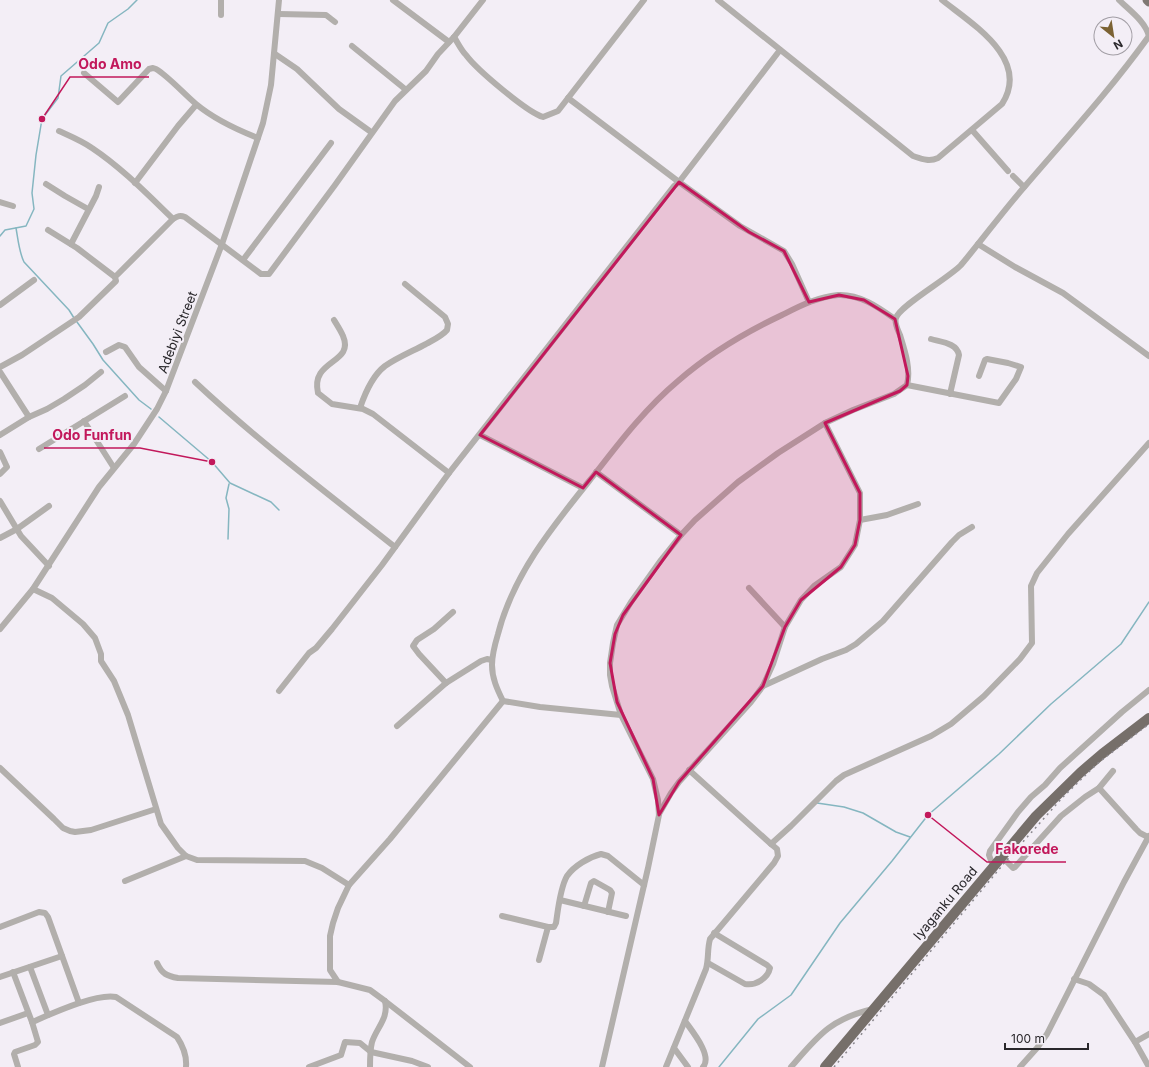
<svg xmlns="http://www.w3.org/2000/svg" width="1149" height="1067" font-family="Inter,sans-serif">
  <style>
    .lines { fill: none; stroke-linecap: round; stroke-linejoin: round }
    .stream { stroke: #85b6c0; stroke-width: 1.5 }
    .minor { stroke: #b2afac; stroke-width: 6 }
    .primary { stroke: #7f7974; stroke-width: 9 }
    .trunk { stroke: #766f6a; stroke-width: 10 }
    .rail { stroke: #8a878d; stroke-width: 1.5; stroke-dasharray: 2 4; stroke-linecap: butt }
    .marked { fill: #c2185b; fill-opacity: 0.2; stroke: #c2185b; stroke-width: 3; stroke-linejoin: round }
    .labels { text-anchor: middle; stroke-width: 4; stroke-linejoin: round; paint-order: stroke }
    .street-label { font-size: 13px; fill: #29272b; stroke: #f3eef6 }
    .leader { fill: none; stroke: #c2185b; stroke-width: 1.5 }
    .callout-dot { fill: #c2185b; stroke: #f3eef6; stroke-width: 1.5 }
    .callout-label { font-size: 14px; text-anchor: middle; font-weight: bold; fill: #c2185b; stroke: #f3eef6; stroke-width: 4; stroke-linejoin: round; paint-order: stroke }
  </style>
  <rect width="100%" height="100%" fill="#f3eef6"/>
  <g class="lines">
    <g class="stream">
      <path d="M16 228C18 239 19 252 24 262L69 310 74 318"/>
      <path d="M0 236 5 230 26 226 34 209 32 193 36 155 42 119 58 98 61 76 99 43 108 23 128 9 137 0"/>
      <path d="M77 322 93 344 103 360 139 400 151 409"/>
      <path d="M159 417 212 462 230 483 271 502 279 510"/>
      <path d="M228 539 229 509 226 498 229 484"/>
      <path d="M817 803 844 807 863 813 896 832 910 837"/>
      <path d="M719 1067 758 1019 791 995 840 923 892 861 928 815 999 754 1051 704 1121 644 1149 602"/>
    </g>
    <g class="minor">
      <path d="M221 0V15"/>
      <path d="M393 0 449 42"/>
      <path d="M718 0 913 156C922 159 929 162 938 158L1002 104C1031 59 972 24 942 0"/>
      <path d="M1119 0C1129 10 1145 21 1149 36"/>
      <path d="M279 14 326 15 335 22"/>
      <path d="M454 37C458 43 461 50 466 55 477 70 527 112 543 117L558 111 644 0"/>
      <path d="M352 46 405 89"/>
      <path d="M275 54 297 69 339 109 371 132"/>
      <path d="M84 73 118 102 149 69 153 68 156 69C168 76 184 94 196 104 214 119 235 129 258 138"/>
      <path d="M568 98 679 182 740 226 784 251 792 264 809 302"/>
      <path d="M972 130 1008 171"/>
      <path d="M59 131C70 136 82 141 92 148 122 168 147 194 173 219"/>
      <path d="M1013 176 1024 187"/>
      <path d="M135 183 178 126 196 105"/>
      <path d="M46 184 65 196 88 209"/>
      <path d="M0 202 13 206"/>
      <path d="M48 230 77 248 115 277"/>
      <path d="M71 244 96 196 99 187"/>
      <path d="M978 244 1015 267 1063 293 1149 356"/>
      <path d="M243 260 331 143"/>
      <path d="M0 305 34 280"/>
      <path d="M334 320C337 325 341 331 343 336 355 364 310 359 318 393L332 404 363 409 373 414 449 473"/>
      <path d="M931 339C941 342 957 343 959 355L950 394"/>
      <path d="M106 352 119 345 125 347 139 367 166 391"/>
      <path d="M0 367 22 355 79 317 116 281 115 277 173 219C178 216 180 215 185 217L261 274H269L335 185 395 101 426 71 438 54 454 37 483 0"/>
      <path d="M0 372 29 417"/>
      <path d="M195 382C258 441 327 493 395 547"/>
      <path d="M907 385 999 403 1016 379 1021 367 1008 363 987 359 985 360 979 376"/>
      <path d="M360 408C365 393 372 376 385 366 398 357 413 351 426 344 433 340 442 336 447 330L448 324 445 317 405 284"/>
      <path d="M84 421 114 468"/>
      <path d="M0 435 29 417 47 409 64 399 85 385 101 372"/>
      <path d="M480 435 583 488"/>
      <path d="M39 449 125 396"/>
      <path d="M0 452 7 467 0 474"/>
      <path d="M596 472 681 535"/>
      <path d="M0 501 21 536 49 566"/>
      <path d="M860 520 887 515 918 504"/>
      <path d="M0 538 17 529 49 506"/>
      <path d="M749 588 785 627"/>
      <path d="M33 589 52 598 83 624 95 638 101 654V661L114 681 128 715 161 824 178 848 186 856 197 860 305 861 322 868 349 885"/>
      <path d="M0 629 33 589 99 487 134 444 157 409 166 391 222 244 263 123 271 85 279 0"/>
      <path d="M446 683 419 654 413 646 417 640 434 629 453 612"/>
      <path d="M763 686 822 659 846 650 856 644 883 621 952 542 959 535 972 527"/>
      <path d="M279 691 309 653 316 648 332 629 382 565 449 473 674 186 679 182 780 50"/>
      <path d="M621 715 540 707 503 701C497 689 492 678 492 665 492 654 495 644 498 634 514 571 558 520 598 470 622 439 647 407 678 381 709 354 744 333 782 315 800 306 817 297 838 295 860 294 878 307 895 319"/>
      <path d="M397 726 446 683 481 661 487 659 492 660"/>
      <path d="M0 768 54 819 63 828 70 831 75 832 91 830 156 809"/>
      <path d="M1099 788 1136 829 1140 833 1148 837"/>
      <path d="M659 814 671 793 679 782 751 702 763 686 773 664 785 627 801 600 814 586 841 567 855 545 860 520V493L825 423"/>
      <path d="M771 844 791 826 836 781 844 775 931 736 951 724 984 696 1020 659 1032 643 1031 586 1037 573 1068 534 1149 443"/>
      <path d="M1000 859 1006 861 1013 868 1015 867 1061 816 1085 797 1099 788 1113 771"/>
      <path d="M993 866 989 855 990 851 1018 812 1031 797 1045 785 1060 768 1122 712 1149 690"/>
      <path d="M125 881 186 856"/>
      <path d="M560 900 626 916"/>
      <path d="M584 906 591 883 594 881 610 890 612 893 608 912"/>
      <path d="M502 916 548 927H554L556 923C558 910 560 888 567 876 574 866 589 857 601 854L608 856 644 885"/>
      <path d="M0 927 39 912 45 913 48 917 79 1003"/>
      <path d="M539 960 548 927"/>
      <path d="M157 963C162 974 167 976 178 978L338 982 370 990 385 1001 470 1067"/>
      <path d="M708 963 745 984C756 986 768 978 770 968L767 965 714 933"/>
      <path d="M30 967 48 1015"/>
      <path d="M13 972 32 1022 38 1042 35 1045 15 1052 14 1054 18 1067"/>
      <path d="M0 977 62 956"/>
      <path d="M1074 979 1089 984 1104 995 1135 1042 1149 1067"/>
      <path d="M338 982 330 970V936L333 923 338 908 349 885 390 839 503 701"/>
      <path d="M685 1021C692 1031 713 1056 703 1067"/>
      <path d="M32 1022C51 1014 96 993 116 997L177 1037C183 1046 187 1056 186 1067"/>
      <path d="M0 1023 28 1013"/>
      <path d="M1135 1042 1149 1034"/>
      <path d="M674 1048 688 1067"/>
      <path d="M309 1067 341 1055 345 1042 360 1043 371 1052 412 1061 428 1067"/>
      <path d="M370 1067C370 1059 370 1050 372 1042 377 1027 389 1018 385 1001"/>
      <path d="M602 1067 648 868 659 815 658 800 653 779 621 715 612 686 610 675V663L613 643 617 625 631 602 661 560 681 535 695 520 738 482 778 453 825 423 853 410 894 394 907 385C911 369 905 351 900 335 898 330 894 323 896 318 899 306 949 278 961 265 983 239 1003 211 1026 185 1068 136 1111 89 1149 36"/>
      <path d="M666 1067 706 969C709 958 707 950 710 939L774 863 778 856 777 849 771 844 689 770"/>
      <path d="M791 1067C818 1036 830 1019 873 1009"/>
      <path d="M1020 1067 1037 1048 1047 1034 1124 882 1149 836"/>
    </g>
    <path class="primary" d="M1147 0 1149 2"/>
    <path class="trunk" d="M825 1067 1036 816 1081 772 1102 754 1149 718"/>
    <path class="rail" d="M834 1067 1006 861 1062 798 1098 763 1149 724"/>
  </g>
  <path class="marked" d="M679 182 749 232 784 251 809 302 839 295 864 300 895 319 908 376 907 385 900 391 825 423 860 493V520L855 545 841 567 801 600 785 627 763 686 679 782 659 815 653 779 617 702 610 663 615 634 623 615 681 535 596 472 583 488 480 435Z"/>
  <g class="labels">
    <g class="street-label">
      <text transform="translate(177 332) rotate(-69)" y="5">Adebiyi Street</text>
      <text transform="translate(945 903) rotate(-50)" y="5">Iyaganku Road</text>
    </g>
  </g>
  <path class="leader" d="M42 119L70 77H149M212 462L140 448H44M928 815L987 862H1066"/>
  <g class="callout-dot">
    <circle cx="42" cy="119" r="4"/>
    <circle cx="212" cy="462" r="4"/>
    <circle cx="928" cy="815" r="4"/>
  </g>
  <g class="callout-label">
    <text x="110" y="69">Odo Amo</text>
    <text x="92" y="440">Odo Funfun</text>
    <text x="1027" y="854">Fakorede</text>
  </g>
  <g transform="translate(1113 36) rotate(150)"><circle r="19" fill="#f3eef6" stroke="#a29ea5"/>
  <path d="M0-3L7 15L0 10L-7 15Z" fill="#7b6233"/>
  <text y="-6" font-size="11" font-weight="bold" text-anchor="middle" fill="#29272b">N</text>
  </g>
  <path d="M1005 1043v6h83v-6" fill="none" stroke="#29272b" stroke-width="2"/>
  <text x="1011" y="1043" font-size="12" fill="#29272b" stroke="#f3eef6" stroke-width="3" paint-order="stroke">100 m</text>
</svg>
